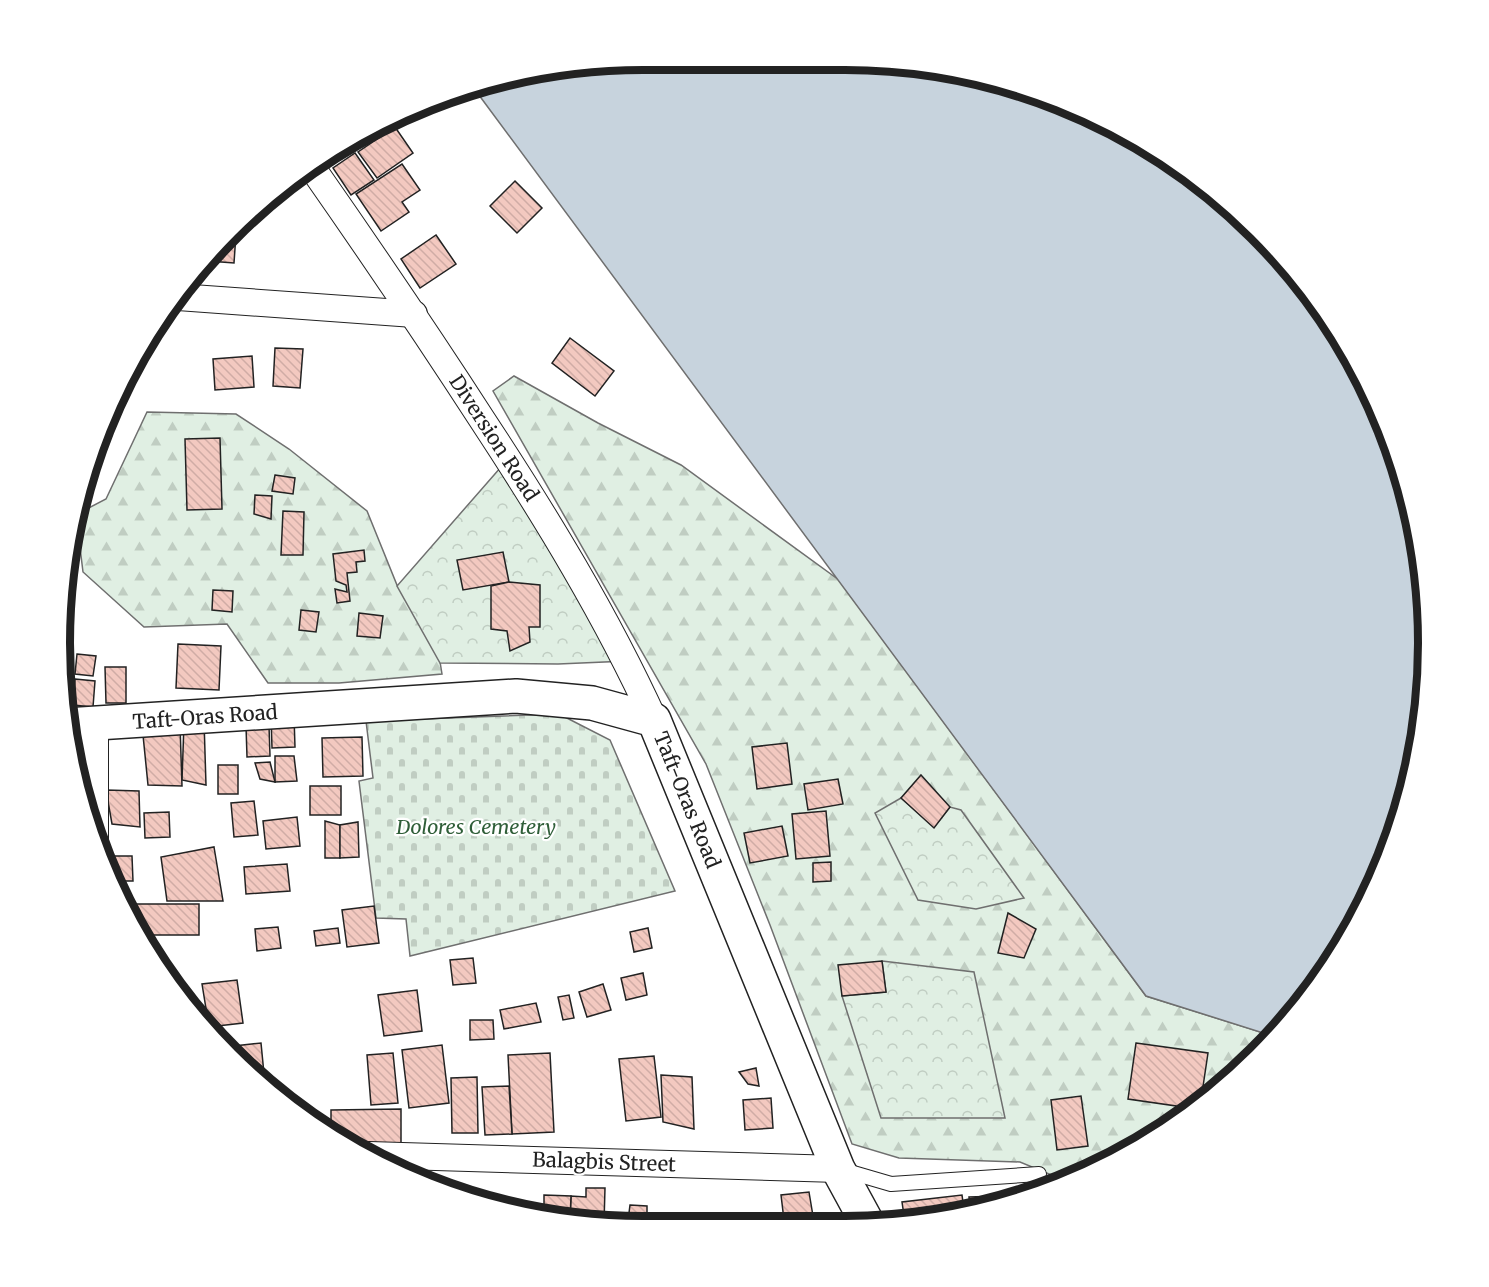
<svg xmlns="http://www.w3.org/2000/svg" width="1489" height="1287" font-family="Merriweather,serif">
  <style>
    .forest { fill: url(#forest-firs); stroke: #6f6f6f; stroke-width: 1.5 }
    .cemetery { fill: url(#cemetery-stones); stroke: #6f6f6f; stroke-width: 1.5 }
    .park { fill: url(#park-crowns); stroke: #6f6f6f; stroke-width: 1.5 }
    .water { fill: #c7d3dd; stroke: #6f6f6f; stroke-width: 1.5 }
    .building { fill: url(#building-back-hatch); stroke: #222; stroke-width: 1.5 }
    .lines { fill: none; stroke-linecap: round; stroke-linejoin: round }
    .service-casing { stroke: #222; stroke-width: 16 }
    .minor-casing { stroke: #222; stroke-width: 28 }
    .primary-casing { stroke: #222; stroke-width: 36 }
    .service { stroke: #fff; stroke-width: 14 }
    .minor { stroke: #fff; stroke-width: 26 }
    .primary { stroke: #fff; stroke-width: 33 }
    .labels { text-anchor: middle; stroke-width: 4.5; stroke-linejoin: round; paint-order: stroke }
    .street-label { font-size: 20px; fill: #222; stroke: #fff }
    .park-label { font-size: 20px; font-style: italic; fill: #2f5e38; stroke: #fff }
    .rim { fill: none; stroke: #222; stroke-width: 8 }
  </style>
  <defs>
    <pattern id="forest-firs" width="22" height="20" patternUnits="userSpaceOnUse" patternTransform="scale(1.5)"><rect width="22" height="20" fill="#e0efe3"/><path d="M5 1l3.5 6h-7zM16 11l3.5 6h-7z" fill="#c0cdc2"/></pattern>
    <pattern id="cemetery-stones" width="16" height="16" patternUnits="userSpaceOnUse" patternTransform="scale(1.5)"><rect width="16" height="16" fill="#e0efe3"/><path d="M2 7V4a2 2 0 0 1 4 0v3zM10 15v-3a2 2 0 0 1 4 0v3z" fill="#c0cdc2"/></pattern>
    <pattern id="park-crowns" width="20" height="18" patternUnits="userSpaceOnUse" patternTransform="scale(1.5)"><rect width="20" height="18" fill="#e0efe3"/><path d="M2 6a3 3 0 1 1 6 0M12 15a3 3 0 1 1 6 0" fill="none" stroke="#c0cdc2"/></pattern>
    <pattern id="building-back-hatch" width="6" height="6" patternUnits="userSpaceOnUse" patternTransform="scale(1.5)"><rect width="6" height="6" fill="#f3c9c0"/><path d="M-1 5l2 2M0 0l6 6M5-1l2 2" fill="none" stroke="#d0aca5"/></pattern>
  </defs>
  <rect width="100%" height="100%" fill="#fff"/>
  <g class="forest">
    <path d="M514 376 598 423 681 465 839 580 1146 996 1273 1036 1230 1082 1138 1149 1066 1181 1020 1162 899 1158 852 1144 770 925 706 764 493 391Z"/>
    <path d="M147 412 236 414 289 449 367 511 397 585 435 631 442 674 339 683H268L227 624 144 627 83 572 77 523 79 513 106 499Z"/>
  </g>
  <path class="cemetery" d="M559 714 610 740 675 891 410 956 406 919 376 918 359 781 373 778 366 721Z"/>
  <g class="park">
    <path d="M508 459 627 661 558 664 440 663 397 586Z"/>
    <path d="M901 798 934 827 950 807 961 810 1024 898 976 909 918 900 875 813Z"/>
    <path d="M882 961 974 972 1005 1118H881L842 996 886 992Z"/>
  </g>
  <path class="water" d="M644 60 921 65 1033 91 1104 120 1201 181 1284 259 1351 352 1398 456 1424 567 1428 681 1409 794 1369 901 1309 998 1273 1036 1146 996 473 87 493 80Z"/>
  <g class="building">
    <path d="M395 127 413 153 377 178 358 152Z"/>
    <path d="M360 137 364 145 334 160 332 156Z"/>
    <path d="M355 153 374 180 351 195 333 168Z"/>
    <path d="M402 164 420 190 402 202 409 212 381 231 356 194Z"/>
    <path d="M515 181 542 208 517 233 490 206Z"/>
    <path d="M233 234H236L234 263 209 261Z"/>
    <path d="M436 235 456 264 420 288 401 259Z"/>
    <path d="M570 338 614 371 595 396 552 363Z"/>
    <path d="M275 348 303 349 300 388 273 386Z"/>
    <path d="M252 356 254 387 215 390 213 359Z"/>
    <path d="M220 438 222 509 187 510 185 439Z"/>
    <path d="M275 475 295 478 293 494 272 491Z"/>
    <path d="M255 495 272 496 271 519 254 514Z"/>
    <path d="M283 511 304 512 303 555H281Z"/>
    <path d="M364 550 365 561 356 562 357 572 347 573 350 601 337 603 335 589 347 592 346 585 336 581 333 554Z"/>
    <path d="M503 552 509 582 463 590 457 560Z"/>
    <path d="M509 582 540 585V627H529L530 642 510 651 507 631 491 629V586Z"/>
    <path d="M65 584H71L70 622H65Z"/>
    <path d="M213 590 233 591 232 612 212 610Z"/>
    <path d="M301 610 319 612 316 632 299 630Z"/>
    <path d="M359 613 383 616 380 638 357 636Z"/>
    <path d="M178 644 221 646 219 690 176 688Z"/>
    <path d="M77 654 96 656 93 676 75 674Z"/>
    <path d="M105 667H126V703H106Z"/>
    <path d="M75 679 95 681 93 707 73 705Z"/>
    <path d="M294 716 295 747 272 748 271 717Z"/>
    <path d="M204 720 206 785 182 780 184 723Z"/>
    <path d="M180 725 182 786 148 785 143 735Z"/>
    <path d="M246 726H269L270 756 247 757Z"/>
    <path d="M362 737 363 776 323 777 322 738Z"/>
    <path d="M787 743 792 784 757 789 752 747Z"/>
    <path d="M275 756H294L297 781 275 782Z"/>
    <path d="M270 762 275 782 260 779 255 763Z"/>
    <rect x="218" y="765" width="20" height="29"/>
    <path d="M921 775 950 807 934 828 901 798Z"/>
    <path d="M838 779 843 804 808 810 804 784Z"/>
    <rect x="310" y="786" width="31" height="29"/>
    <path d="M106 790 139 791 140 827 112 824Z"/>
    <path d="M254 801 258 835 234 837 231 803Z"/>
    <path d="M826 811 830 856 796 859 792 814Z"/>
    <path d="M169 812 170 837 145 838 144 813Z"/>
    <path d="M297 817 300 846 266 849 263 821Z"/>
    <path d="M325 821 340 825V858H325Z"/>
    <path d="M358 822 359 857 340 858V825Z"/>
    <path d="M782 826 788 856 750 863 744 833Z"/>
    <path d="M214 847 223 901H167L161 857Z"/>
    <path d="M106 856H132L133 881H114L106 864Z"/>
    <path d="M831 862V881L813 882V863Z"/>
    <path d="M287 864 290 891 246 894 244 867Z"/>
    <path d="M133 904H199V935H138L133 925Z"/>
    <path d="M374 906 379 943 347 947 342 910Z"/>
    <path d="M1008 913 1036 929 1024 958 998 953Z"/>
    <path d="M278 927 281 948 257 951 255 929Z"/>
    <path d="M338 928 340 943 316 946 314 931Z"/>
    <path d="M648 928 652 948 634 952 630 932Z"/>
    <path d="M473 958 476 983 453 985 450 960Z"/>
    <path d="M882 961 886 992 842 996 838 965Z"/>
    <path d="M643 973 647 995 626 1000 621 978Z"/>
    <path d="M237 980 243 1023 209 1027 202 984Z"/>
    <path d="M603 984 611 1010 587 1017 579 992Z"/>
    <path d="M417 990 422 1031 384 1036 378 995Z"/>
    <path d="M569 995 574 1018 563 1020 558 997Z"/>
    <path d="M536 1003 541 1022 504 1029 500 1010Z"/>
    <path d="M470 1020H493L494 1039 470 1040Z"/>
    <path d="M261 1043 265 1084 235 1060 234 1046Z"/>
    <path d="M1136 1043 1208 1053 1201 1100H1205L1174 1123 1176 1106 1128 1099Z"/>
    <path d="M442 1045 449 1103 409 1108 402 1050Z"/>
    <path d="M393 1053 398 1103 371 1105 367 1055Z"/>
    <path d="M550 1053 554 1132 512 1134 508 1055Z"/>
    <path d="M654 1056 661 1117 626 1121 619 1059Z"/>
    <path d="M756 1068 759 1086 748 1084 739 1072Z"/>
    <path d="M661 1075 692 1077 694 1129 663 1122Z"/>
    <path d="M477 1077 478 1133H452L451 1078Z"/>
    <path d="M509 1086 512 1134 485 1135 482 1087Z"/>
    <path d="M1081 1096 1088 1146 1057 1150 1051 1100Z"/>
    <path d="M771 1098 773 1128 745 1130 743 1100Z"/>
    <path d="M401 1109V1144L349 1145 331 1135V1110Z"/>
    <path d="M586 1188H605L604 1223 570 1220 571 1196 586 1197Z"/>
    <path d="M809 1192 813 1216 784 1220 781 1195Z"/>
    <path d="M544 1195 571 1196 570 1220 544 1217Z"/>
    <path d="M962 1195 964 1210 905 1222 902 1202Z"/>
    <path d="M1001 1196V1202L970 1209 969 1197Z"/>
    <path d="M630 1205 647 1206V1227L619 1225V1213H629Z"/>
    <path d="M690 1215 726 1216V1227H689Z"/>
    <path d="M752 1216 753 1226 732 1227V1217Z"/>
    <path d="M799 1221 801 1226H780V1225Z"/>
  </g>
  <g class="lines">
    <g class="service-casing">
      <path id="service" d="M843 1170 891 1184 1039 1174"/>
    </g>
    <g class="minor-casing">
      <g id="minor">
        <path d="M313 169C371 252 428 336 483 421 546 517 606 615 654 720"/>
        <path d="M178 297 414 314"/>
        <path d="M95 839V724"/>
        <path d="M369 1155 838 1169"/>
      </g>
    </g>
    <g class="primary-casing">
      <path id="primary" d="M66 725 516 696 592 703 654 720 838 1169 869 1226"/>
    </g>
    <use href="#service" class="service"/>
    <use href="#minor" class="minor"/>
    <use href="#primary" class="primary"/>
  </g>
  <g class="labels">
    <g class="street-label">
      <text transform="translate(494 438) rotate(57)" y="7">Diversion Road</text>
      <text transform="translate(205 717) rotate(-4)" y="7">Taft-Oras Road</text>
      <text transform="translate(687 800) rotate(68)" y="7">Taft-Oras Road</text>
      <text transform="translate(604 1162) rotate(2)" y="7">Balagbis Street</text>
    </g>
    <g class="park-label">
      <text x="476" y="834">Dolores Cemetery</text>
    </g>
  </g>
  <path d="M0 0H1489V1287H0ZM643 70H845A573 573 0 0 1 1418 643V643A573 573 0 0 1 845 1216H643A573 573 0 0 1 70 643V643A573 573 0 0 1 643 70Z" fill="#fff" fill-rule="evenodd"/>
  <path class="rim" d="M643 70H845A573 573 0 0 1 1418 643V643A573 573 0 0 1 845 1216H643A573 573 0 0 1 70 643V643A573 573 0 0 1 643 70Z"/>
</svg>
